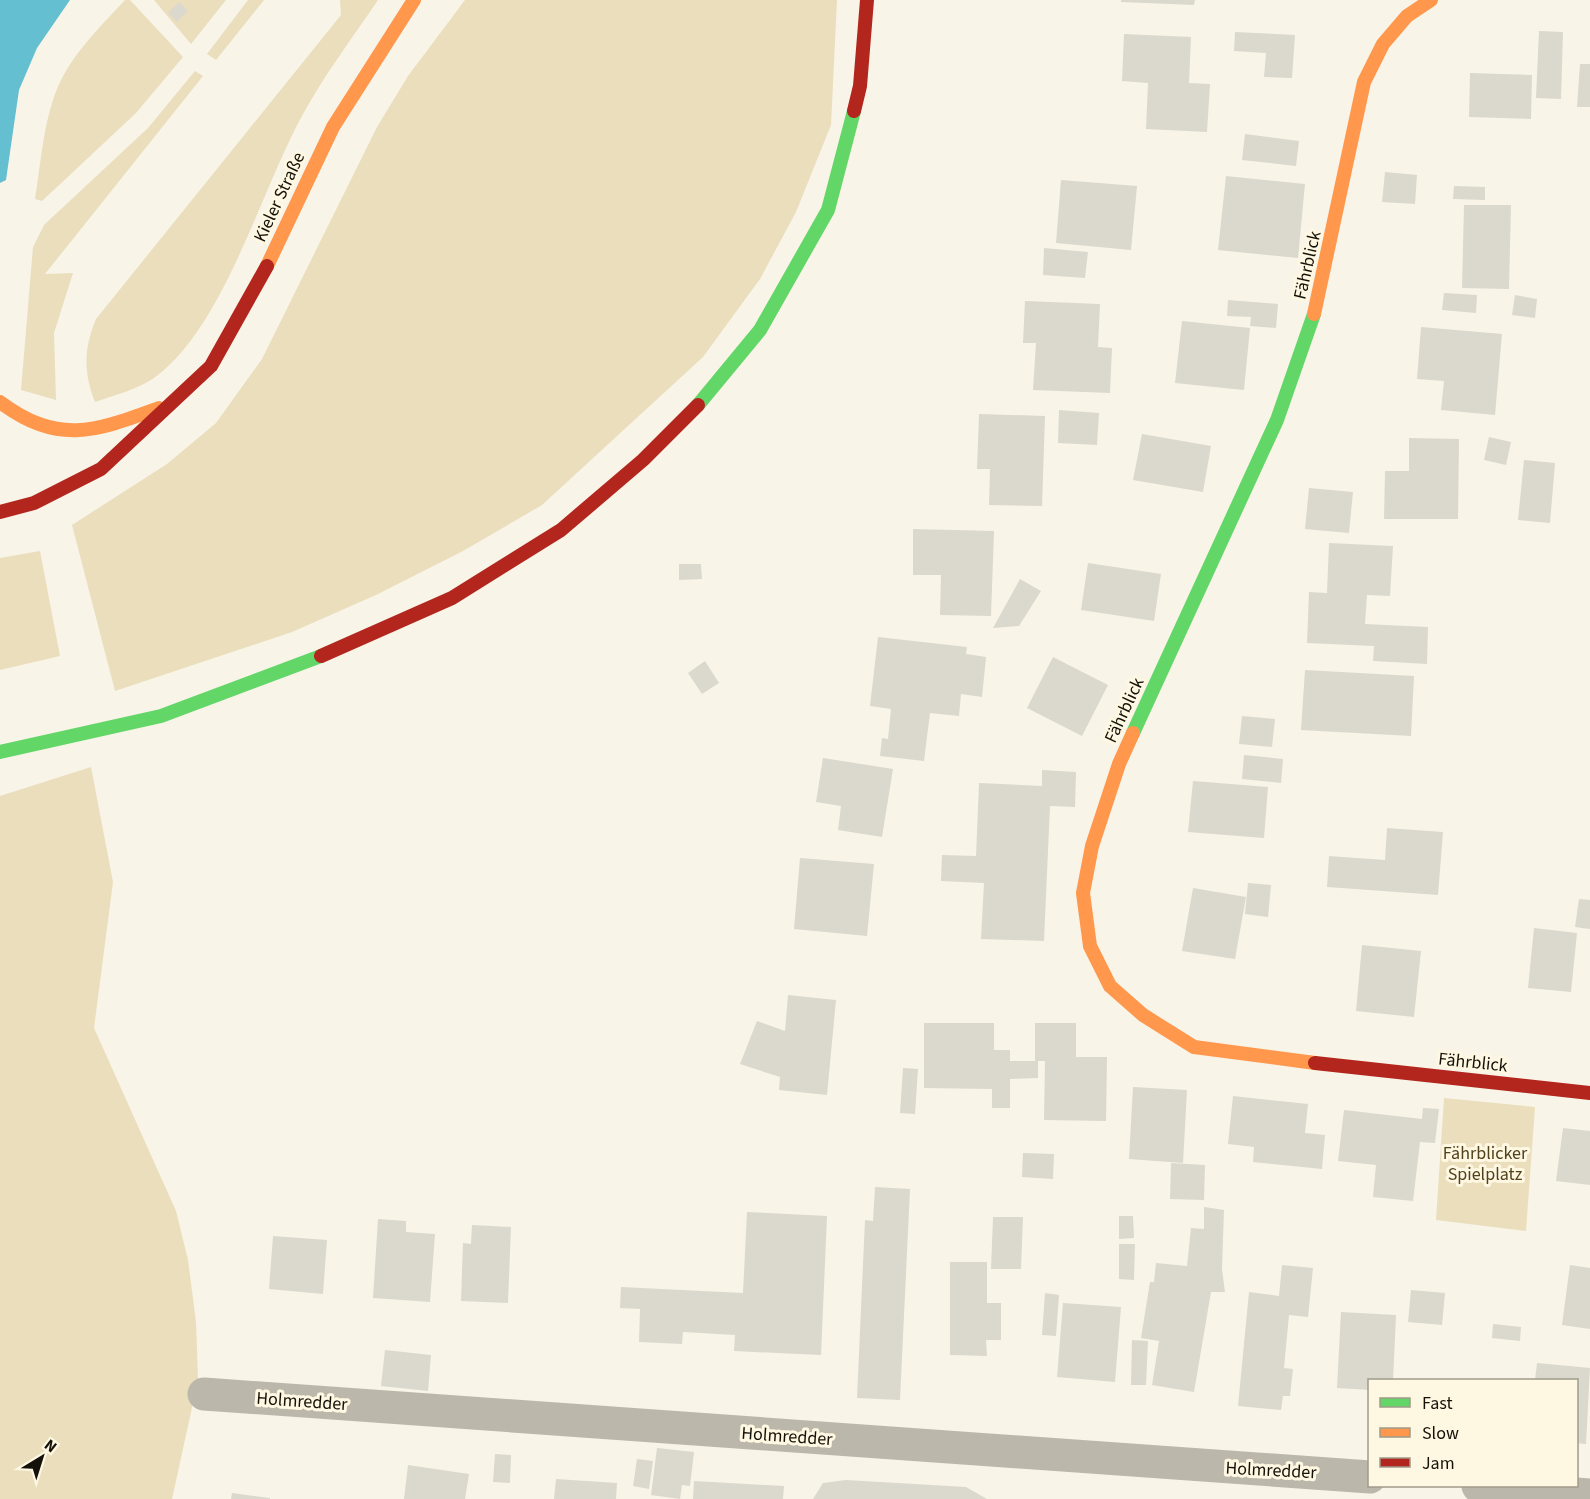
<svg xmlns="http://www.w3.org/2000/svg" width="1590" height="1499" font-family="'Source Sans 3',sans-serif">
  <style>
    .green { fill: #eadebd }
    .water { fill: #64bfd1 }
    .building { fill: #dbd8ce }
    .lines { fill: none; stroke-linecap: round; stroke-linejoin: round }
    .street { stroke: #bbb7aa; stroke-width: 33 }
    .fast { stroke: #63d668; stroke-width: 14 }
    .slow { stroke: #ff974d; stroke-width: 14 }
    .jam { stroke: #b3261e; stroke-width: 14 }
    .labels { text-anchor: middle; stroke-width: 6; stroke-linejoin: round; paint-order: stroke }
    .street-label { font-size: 18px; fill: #141108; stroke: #fef7e2 }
    .park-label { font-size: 18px; fill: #4f421c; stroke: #fef7e2 }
  </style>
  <rect width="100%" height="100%" fill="#f8f4e8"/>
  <g class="green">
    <path d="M125 0H130L183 57 136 113 42 201 35 199C41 163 43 124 57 89 71 55 100 27 125 0Z"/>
    <path d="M154 0H226L191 44Z"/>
    <path d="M248 0H264L216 60 207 54Z"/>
    <path d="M340 0H378C353 37 325 74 303 114 261 190 225 323 158 375 140 389 115 395 95 402 83 372 84 348 96 319L341 15Z"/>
    <path d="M465 0H837L831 125 796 212 760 279 703 357 542 505 463 551 376 595 292 632 115 691 72 525 167 464 216 423 262 359 377 127 408 76Z"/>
    <path d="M195 71 203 76 45 274 73 273 54 333 56 400 21 390 33 247 44 225 148 128Z"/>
    <path d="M40 551 60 656 0 670V558Z"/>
    <path d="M91 767 113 882 94 1028 176 1211 188 1260 196 1322 198 1380 172 1499H0V796Z"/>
    <path d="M1444 1098 1535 1107 1526 1231 1436 1220Z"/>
  </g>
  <path class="water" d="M0 0H70L37 48 19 90 6 180 0 183Z"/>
  <g class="building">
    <path d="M1121 0H1195L1194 5 1121 2Z"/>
    <path d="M179 2 188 11 177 22 168 13Z"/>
    <path d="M1539 31 1563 32 1561 99 1536 98Z"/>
    <path d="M1235 32 1295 35 1292 78 1264 77 1266 53 1234 51Z"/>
    <path d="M1124 34 1191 37 1189 83 1210 84 1207 132 1146 129 1148 83 1122 81Z"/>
    <path d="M1580 64H1590V107H1577Z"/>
    <path d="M1470 73 1532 75 1531 119 1469 117Z"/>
    <path d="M1245 134 1299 141 1296 166 1242 160Z"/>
    <path d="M1385 172 1417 175 1415 204 1382 202Z"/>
    <path d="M1226 176 1305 184 1298 258 1218 250Z"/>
    <path d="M1061 180 1137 186 1131 250 1056 243Z"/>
    <path d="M1454 186 1485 187V200L1453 199Z"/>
    <path d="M1464 205H1511L1509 289 1462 288Z"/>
    <path d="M1044 248 1088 252 1085 278 1043 275Z"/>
    <path d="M1444 293 1477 295 1476 313 1442 310Z"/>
    <path d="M1515 295 1537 299 1535 318 1512 315Z"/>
    <path d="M1228 300 1278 304 1276 328 1250 326 1251 317 1227 316Z"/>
    <path d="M1025 301 1100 304 1098 347 1112 348 1110 393 1033 390 1036 343H1023Z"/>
    <path d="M1182 321 1250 328 1244 390 1175 383Z"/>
    <path d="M1421 327 1502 334 1495 415 1441 410 1444 381 1417 379Z"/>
    <path d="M1059 410 1099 413 1097 445 1058 443Z"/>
    <path d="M979 414 1045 416 1042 506 989 505 990 469H977Z"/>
    <path d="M1142 434 1211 446 1203 492 1133 480Z"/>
    <path d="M1489 437 1511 442 1506 465 1484 460Z"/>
    <path d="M1409 438 1459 439 1458 519H1384L1385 471H1409Z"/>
    <path d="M1524 460 1555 463 1550 523 1518 520Z"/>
    <path d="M1309 488 1353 492 1349 533 1305 529Z"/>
    <path d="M913 529 994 531 991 616 940 615 941 575H913Z"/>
    <path d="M1329 543 1393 546 1390 596 1367 595 1365 624 1428 627 1427 664 1373 661 1374 646 1307 643 1309 592 1327 593Z"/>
    <path d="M1088 563 1161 574 1154 621 1081 610Z"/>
    <path d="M679 564H701L702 579 679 580Z"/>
    <path d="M1020 579 1041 591 1019 626 993 628Z"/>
    <path d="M878 637 967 647 966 654 986 657 982 697 961 694 959 716 930 713 924 761 880 756 882 738 888 739 891 709 870 706Z"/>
    <path d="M1053 657 1108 685 1082 736 1027 708Z"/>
    <path d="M705 661 719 683 702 694 688 673Z"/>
    <path d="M1305 670 1414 676 1411 736 1301 730Z"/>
    <path d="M1242 716 1275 719 1272 747 1239 744Z"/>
    <path d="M1244 755 1283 759 1281 783 1242 779Z"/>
    <path d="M823 758 893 769 882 837 838 830 841 806 816 802Z"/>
    <path d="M1042 770 1076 772 1075 807 1050 806 1044 941 981 939 984 883 941 881 942 855 976 856 979 783 1042 786Z"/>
    <path d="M1193 781 1268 787 1264 838 1188 832Z"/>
    <path d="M1387 828 1443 832 1438 895 1327 887 1329 856 1385 860Z"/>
    <path d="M800 858 874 864 867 936 794 929Z"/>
    <path d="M1248 883 1271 885 1268 917 1245 914Z"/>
    <path d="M1193 888 1246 897 1235 959 1182 951Z"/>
    <path d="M1579 899 1590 900V929L1575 927Z"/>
    <path d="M1534 928 1577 933 1571 992 1528 988Z"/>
    <path d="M1362 945 1421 951 1414 1017 1356 1011Z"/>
    <path d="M788 995 836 1000 827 1095 779 1090 780 1077 740 1064 757 1021 785 1031Z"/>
    <path d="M924 1023H994V1050H1010V1061H1035V1023H1076V1057H1107L1106 1121 1044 1120 1045 1061H1038V1078L1010 1079V1108H992V1089L924 1088Z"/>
    <path d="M903 1068 918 1069 915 1114 900 1113Z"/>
    <path d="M1133 1087 1187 1090 1183 1163 1129 1159Z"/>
    <path d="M1233 1096 1308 1104 1305 1133 1325 1135 1322 1169 1253 1162 1254 1147 1228 1144Z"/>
    <path d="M1423 1108 1439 1109 1435 1143 1420 1142 1413 1201 1373 1197 1376 1165 1338 1161 1344 1110 1422 1119Z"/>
    <path d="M1563 1128 1590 1131V1185L1556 1181Z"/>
    <path d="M1023 1153 1054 1154 1053 1179 1022 1177Z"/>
    <path d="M1171 1163 1205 1165 1204 1200 1170 1199Z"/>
    <path d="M875 1187 910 1189 900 1400 857 1398 865 1220 873 1221Z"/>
    <path d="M1204 1207 1224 1210 1222 1269 1225 1292H1211L1194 1392 1152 1385 1159 1341 1141 1338 1150 1282H1154L1156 1263 1187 1266 1191 1228 1204 1229Z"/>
    <path d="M747 1212 827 1216 821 1355 734 1351 735 1335 683 1332 682 1344 639 1342 640 1309 620 1308 621 1287 743 1293Z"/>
    <path d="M1119 1216H1133L1134 1238 1119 1239Z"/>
    <path d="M993 1217H1023L1021 1269H991Z"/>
    <path d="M378 1219 406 1221V1232L435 1234 430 1302 373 1298Z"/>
    <path d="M472 1225 511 1227 508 1303 461 1301 463 1243 471 1244Z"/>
    <path d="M273 1236 327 1240 323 1294 269 1289Z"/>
    <path d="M1119 1244H1135L1134 1280 1119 1279Z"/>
    <path d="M950 1262H987V1303H1001V1340H986L987 1356 950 1355Z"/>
    <path d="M1282 1265 1313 1268 1308 1317 1289 1315 1284 1368 1293 1369 1290 1396H1283L1281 1410 1238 1406 1249 1292 1279 1296Z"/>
    <path d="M1570 1265 1590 1268V1329L1562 1325Z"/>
    <path d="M1411 1290 1445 1293 1442 1325 1408 1322Z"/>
    <path d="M1045 1293 1059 1295 1056 1336 1042 1335Z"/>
    <path d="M1063 1303 1121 1307 1115 1382 1057 1377Z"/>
    <path d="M1341 1312 1396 1315 1393 1380H1370V1390L1337 1388Z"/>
    <path d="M1493 1324 1521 1327 1520 1341 1492 1338Z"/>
    <path d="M1132 1340 1148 1341 1146 1385H1131Z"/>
    <path d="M385 1350 431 1355 428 1391 381 1386Z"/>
    <path d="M1537 1363 1590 1368 1586 1444 1576 1443V1380H1535Z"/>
    <path d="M657 1448 694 1452 690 1486 682 1485 680 1499 651 1495Z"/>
    <path d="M495 1454 511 1455 510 1483 493 1482Z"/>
    <path d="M637 1459 653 1461 649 1489 633 1486Z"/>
    <path d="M408 1465 469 1474 465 1499H404Z"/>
    <path d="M556 1479 617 1483 616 1499H554Z"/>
    <path d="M846 1480 966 1487 987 1499H813L823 1483Z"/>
    <path d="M694 1481 784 1486 783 1499H693Z"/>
    <path d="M232 1493 270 1498V1499H231Z"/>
  </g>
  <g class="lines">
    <g class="street">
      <path d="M204 1394 1370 1477"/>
      <path d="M1478 1486 1590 1495"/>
    </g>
    <g class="fast">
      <path d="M698 405 760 330 828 210 854 111"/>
      <path d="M1133 733 1277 420 1314 314"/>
      <path d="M0 752 161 716 321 656"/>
    </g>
    <g class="slow">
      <path d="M267 266 333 127 414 0"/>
      <path d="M1314 314 1364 82 1383 44 1407 16 1431 0"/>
      <path d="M0 402C59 446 96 431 159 408"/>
      <path d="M1133 733 1119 764 1092 846 1083 893 1090 946 1110 986 1143 1015 1194 1047 1315 1063"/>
    </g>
    <g class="jam">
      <path d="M854 111 860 86 867 0"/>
      <path d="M0 512 34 503 101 469 211 366 267 266"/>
      <path d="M321 656 452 598 561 530 643 460 698 405"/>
      <path d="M1315 1063 1590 1093"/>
    </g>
  </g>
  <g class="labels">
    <g class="street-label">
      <text transform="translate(279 197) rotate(-65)" y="6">Kieler Straße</text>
      <text transform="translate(1307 265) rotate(-77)" y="6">Fährblick</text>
      <text transform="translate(1124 710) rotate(-65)" y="6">Fährblick</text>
      <text transform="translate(1473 1062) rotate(6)" y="6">Fährblick</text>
      <text transform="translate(302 1401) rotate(4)" y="6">Holmredder</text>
      <text transform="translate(787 1436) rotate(4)" y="6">Holmredder</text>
      <text transform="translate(1271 1470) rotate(3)" y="6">Holmredder</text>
    </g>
    <g class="park-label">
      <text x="1485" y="1159">Fährblicker<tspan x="1485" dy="21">Spielplatz</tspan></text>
    </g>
  </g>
  <rect x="1368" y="1379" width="210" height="108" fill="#fef7e2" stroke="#a09b8b" stroke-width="1.5"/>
  <rect x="1380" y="1398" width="30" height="9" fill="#63d668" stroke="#a09b8b" stroke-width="1.5"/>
  <text x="1422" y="1409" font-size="18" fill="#141108">Fast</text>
  <rect x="1380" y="1428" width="30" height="9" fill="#ff974d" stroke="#a09b8b" stroke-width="1.5"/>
  <text x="1422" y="1439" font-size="18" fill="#141108">Slow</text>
  <rect x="1380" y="1458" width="30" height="9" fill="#b3261e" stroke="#a09b8b" stroke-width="1.5"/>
  <text x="1422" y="1469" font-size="18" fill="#141108">Jam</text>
  <g transform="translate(42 1457) rotate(38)" stroke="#fef7e2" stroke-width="4.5" paint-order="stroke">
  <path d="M0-4.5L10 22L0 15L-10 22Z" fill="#141108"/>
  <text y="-9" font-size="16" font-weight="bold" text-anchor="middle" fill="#141108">N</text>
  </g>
</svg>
